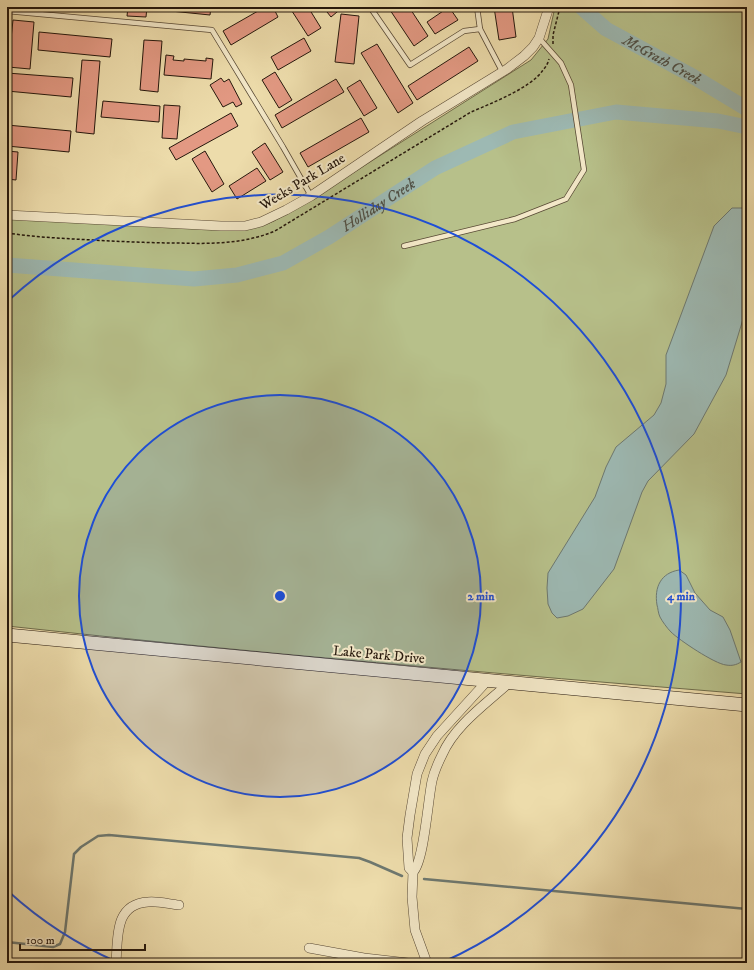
<svg xmlns="http://www.w3.org/2000/svg" width="754" height="970" font-family="'IM FELL DW Pica',serif">
  <style>
    .green { fill: #b7c08a; stroke: #6e6c4b }
    .water { fill: #9db9b3; stroke: #6d7870 }
    .lines { fill: none; stroke-linecap: round; stroke-linejoin: round }
    .stream { stroke: #6d7870; stroke-width: 2.5 }
    .river { stroke: #9db9b3; stroke-width: 15 }
    .building { fill: #e39983; stroke: #25170c }
    .lane-casing { stroke: #574834; stroke-width: 6 }
    .street-casing { stroke: #574834; stroke-width: 10 }
    .secondary-casing { stroke: #25170c; stroke-width: 14 }
    .path { stroke: #25170c; stroke-width: 1.5; stroke-dasharray: 3 2; stroke-linecap: butt }
    .lane { stroke: #f3e8c8; stroke-width: 4.5 }
    .street { stroke: #f3e8c8; stroke-width: 9 }
    .secondary { stroke: #f3e8c8; stroke-width: 13 }
    .ring { fill: none; stroke: #1d4ed8; stroke-width: 2 }
    .labels { text-anchor: middle; stroke-width: 4; stroke-linejoin: round; paint-order: stroke }
    .street-label { font-size: 14px; fill: #25170c; stroke: #f3e8c8 }
    .water-label { font-size: 15px; font-style: italic; fill: #4f5046; stroke: #f3e8c8 }
    .centre { fill: #1d4ed8; stroke: #f3e8c8; stroke-width: 2 }
    .ring-label { font-size: 12px; text-anchor: middle; font-weight: bold; fill: #1d4ed8; stroke: #f3e8c8; stroke-width: 4; stroke-linejoin: round; paint-order: stroke }
  </style>
  <rect width="100%" height="100%" fill="#eddcab"/>
  <filter id="stains"><feTurbulence type="fractalNoise" baseFrequency=".005" numOctaves="4"/><feColorMatrix values="0 0 0 0 .2 0 0 0 0 .09 0 0 0 0 .02 0 0 0 .5 -.17"/></filter>
  <radialGradient id="worn" r=".72"><stop offset=".6" stop-color="#630" stop-opacity="0"/><stop offset="1" stop-color="#630" stop-opacity=".3"/></radialGradient>
  <path class="green" d="M555 7H747V694C500 674 253 653 7 626V219L262 226 274 221 313 198 531 60 548 39Z"/>
  <g class="water">
    <path d="M732 208H747V306L726 375 694 434 648 481 642 492 614 569 583 609 568 616 557 618 552 613 548 604 547 588 548 573 595 497 606 467 616 447 654 415 661 403 666 384V355L714 226Z"/>
    <path d="M679 570 686 575 695 593 710 610 723 617 730 630 741 662C736 665 732 666 726 665 715 664 679 640 671 632 667 628 662 621 660 617 658 613 658 608 657 605 654 587 661 573 679 570Z"/>
  </g>
  <g class="lines">
    <g class="stream">
      <path d="M424 879 747 909"/>
      <path d="M7 942 53 947 60 944 65 932 74 854 81 847 98 836 109 835 359 858 370 862 402 876"/>
    </g>
    <g class="river">
      <path id="s1" d="M581 7 606 29 689 74 747 109"/>
      <path id="s2" d="M7 265 194 279 237 275 283 263 329 237 435 168 513 132 616 112 718 121 747 127"/>
    </g>
  </g>
  <g class="building">
    <path d="M128 7H147L146 17 127 16Z"/>
    <path d="M151 7H211L210 15 151 9Z"/>
    <path d="M265 7H273L278 17 231 45 223 31Z"/>
    <path d="M308 7 321 28 308 36 290 8Z"/>
    <path d="M323 7H343L331 17Z"/>
    <path d="M388 7H409L428 36 414 46Z"/>
    <path d="M449 7 458 20 435 34 427 22Z"/>
    <path d="M494 7H512L516 37 499 40Z"/>
    <path d="M341 14 359 16 354 64 335 62Z"/>
    <path d="M13 20 34 22 30 69 8 67Z"/>
    <path d="M39 32 112 39 110 57 38 50Z"/>
    <path d="M304 38 311 51 278 70 271 57Z"/>
    <path d="M144 40 162 41 158 92 140 90Z"/>
    <path d="M377 44 413 103 398 113 361 53Z"/>
    <path d="M469 47 478 61 417 100 408 86Z"/>
    <path d="M166 55 174 56 173 60 184 61V59L206 61V58L213 59 211 79 164 75Z"/>
    <path d="M82 60 100 61 94 134 76 132Z"/>
    <path d="M275 72 292 100 279 108 262 80Z"/>
    <path d="M7 73 73 78 71 97 7 91Z"/>
    <path d="M221 78 224 82 229 79 242 104 236 107 233 102 223 107 210 85Z"/>
    <path d="M336 79 344 92 282 128 275 115Z"/>
    <path d="M360 80 377 108 364 116 347 88Z"/>
    <path d="M103 101 160 106 159 122 101 117Z"/>
    <path d="M164 105 180 106 177 139 162 138Z"/>
    <path d="M231 113 238 126 176 160 169 148Z"/>
    <path d="M361 118 369 132 308 167 300 153Z"/>
    <path d="M7 125 71 131 69 152 7 146Z"/>
    <path d="M265 143 283 172 270 180 252 152Z"/>
    <path d="M7 151 18 152 16 180 7 179Z"/>
    <path d="M205 151 224 184 212 192 192 159Z"/>
    <path d="M257 168 266 181 237 199 229 186Z"/>
  </g>
  <g class="lines">
    <g class="lane-casing">
      <g id="lane">
        <path d="M370 7 410 65 464 31 480 29"/>
        <path d="M477 7 480 29 502 71"/>
        <path d="M7 11 212 30 283 147 311 196"/>
        <path d="M404 246 515 219 566 199 584 170 571 85 561 63 539 38"/>
      </g>
    </g>
    <g class="street-casing">
      <g id="street">
        <path d="M7 215 221 226H245L261 222 286 210 311 196 422 121 507 69 524 56 533 47 539 38 549 7"/>
        <path d="M413 872 409 868 407 838 410 815 417 774 425 754 437 736 488 680"/>
        <path d="M309 948 364 958 408 963"/>
        <path d="M116 963C118 938 114 904 148 902 158 901 169 904 179 905"/>
        <path d="M427 963 415 930 412 897 413 872C424 862 428 799 432 781 434 772 438 763 442 755 455 725 486 704 510 682"/>
      </g>
    </g>
    <g class="secondary-casing">
      <path id="secondary" d="M7 635 747 705"/>
    </g>
    <g class="path">
      <path d="M553 44V35L560 7"/>
      <path d="M7 233C41 238 76 239 111 241 133 242 156 243 178 243 211 244 244 244 275 231L471 112C492 103 531 88 543 70 546 67 548 63 549 59"/>
      <path d="M9 234 10 224"/>
    </g>
    <use href="#lane" class="lane"/>
    <use href="#street" class="street"/>
    <use href="#secondary" class="secondary"/>
  </g>
  <circle cx="280" cy="596" r="201" fill="#1d4ed8" fill-opacity=".12"/>
  <g class="ring">
    <circle cx="280" cy="596" r="201"/>
    <path d="M117 962A401 401 0 0 1 9 892M9 300A401 401 0 1 1 443 962"/>
  </g>
  <g class="labels">
    <g class="street-label">
      <text transform="translate(302 181) rotate(-31)" y="5">Weeks Park Lane</text>
      <text transform="translate(379 654) rotate(5)" y="5">Lake Park Drive</text>
    </g>
    <g class="water-label">
      <text dy="5" stroke="none"><textPath href="#s1" startOffset="97">McGrath Creek</textPath></text>
      <text dy="5" stroke="none"><textPath href="#s2" startOffset="390">Holliday Creek</textPath></text>
    </g>
  </g>
  <circle cx="280" cy="596" r="6" class="centre"/>
  <g class="ring-label">
    <text x="481" y="600">2 min</text>
    <text x="681" y="600">4 min</text>
  </g>
  <rect width="754" height="970" fill="none" stroke="#eddcab" stroke-width="24"/>
  <rect x="8" y="8" width="738" height="954" fill="none" stroke="#25170c" stroke-width="2"/>
  <rect x="12" y="12" width="730" height="946" fill="none" stroke="#25170c"/>
  <path d="M20 944v6h125v-6" fill="none" stroke="#25170c" stroke-width="2"/>
  <text x="26" y="944" font-size="12" fill="#25170c" stroke="#f3e8c8" stroke-width="3" paint-order="stroke">100 m</text>
  <rect width="100%" height="100%" filter="url(#stains)"/>
  <rect width="100%" height="100%" fill="url(#worn)"/>
</svg>
